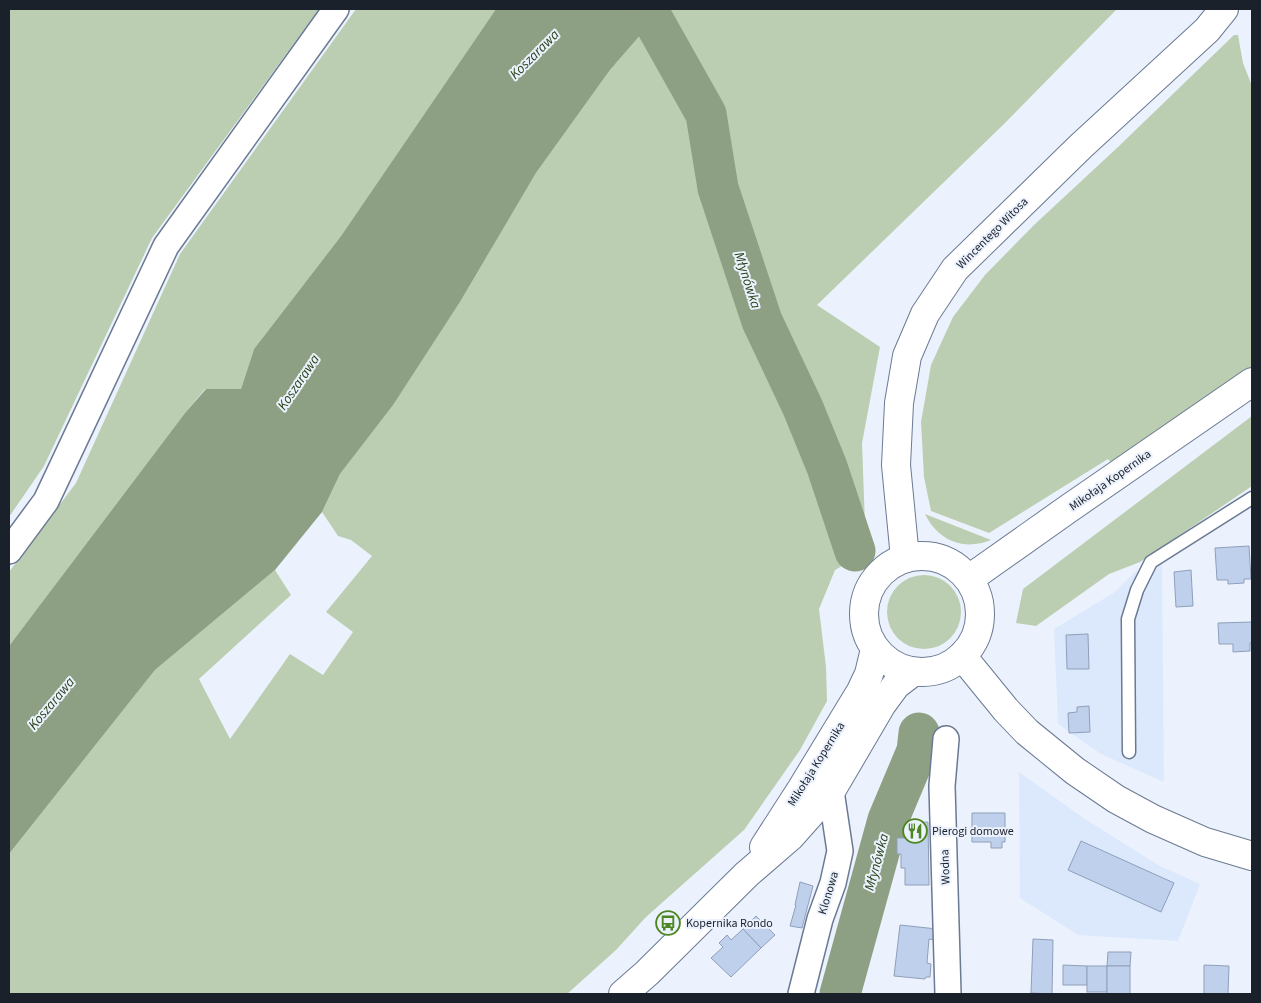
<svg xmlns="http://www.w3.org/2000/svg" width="1261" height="1003" font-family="'Source Sans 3',sans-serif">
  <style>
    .built { fill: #dce9fd }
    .green { fill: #bbceb1 }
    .water { fill: #8ea084 }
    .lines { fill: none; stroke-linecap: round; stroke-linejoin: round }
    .river { stroke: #8ea084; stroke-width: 41 }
    .building { fill: #bfd0ed; stroke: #909fb9 }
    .service-casing { stroke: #6b7a93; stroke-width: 15 }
    .minor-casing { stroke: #6b7a93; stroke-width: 28 }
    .tertiary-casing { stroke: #6b7a93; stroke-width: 30 }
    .primary-casing { stroke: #6b7a93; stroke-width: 30 }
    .service { stroke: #fff; stroke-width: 12 }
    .minor { stroke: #fff; stroke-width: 25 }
    .tertiary { stroke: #fff; stroke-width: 28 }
    .primary { stroke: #fff; stroke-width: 28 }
    .labels { text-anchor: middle; stroke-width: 4; stroke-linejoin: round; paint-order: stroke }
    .street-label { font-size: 12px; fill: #1b212b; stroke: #ebf2fd }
    .poi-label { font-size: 12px; fill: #1b212b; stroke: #ebf2fd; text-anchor: start }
    .water-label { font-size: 14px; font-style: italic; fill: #294318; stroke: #ebf2fd }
  </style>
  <rect width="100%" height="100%" fill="#ebf2fd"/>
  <g class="built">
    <path d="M1162 563 1164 782 1101 754 1058 724 1054 629 1115 592 1136 571Z"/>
    <path d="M1019 772 1082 817 1158 865 1200 884 1178 941 1078 935 1020 898Z"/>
  </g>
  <g class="green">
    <path d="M9 9H319L152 238 44 466 9 517Z"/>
    <path d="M356 9H496L341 236 254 349 241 389H205L185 413 9 646V572L76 483 180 254Z"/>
    <path d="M663 9H1117L1004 124 817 305 880 347 862 443 866 552 835 570 819 609 826 667 827 701 800 750 744 830 646 917 616 950 567 994H9V854L155 670 275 570 291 595 199 679 230 739 290 654 323 675 353 632 326 612 372 556 351 540 338 536 322 512 340 474 393 404 460 302 536 173 610 70Z"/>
    <path d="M1234 35H1238L1243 63 1252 86V368L1113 465 1108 459 989 533 931 511 924 477 921 422 931 365 953 317 985 275 1034 225 1118 147Z"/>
    <path d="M1252 416V486L1140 562 1109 574 1036 626 1016 623 1023 589Z"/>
    <path d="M925 514 991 540C964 551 938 541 925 514Z"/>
    <circle cx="924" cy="612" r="37"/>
  </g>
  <path class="water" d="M496 9H663L610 70 536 173 460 302 393 405 340 474 322 512 275 570 155 670 9 854V646L185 413 206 389H241L254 349 341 236Z"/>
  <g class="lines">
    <g class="river">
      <path d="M647 9 706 114 718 188 762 321 803 408 827 467 855 551"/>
      <path d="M840 994 888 820 917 751 919 733"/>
    </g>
  </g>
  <g class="building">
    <path d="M1249 546 1251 579H1244V583L1228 584V580H1217L1215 548Z"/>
    <path d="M1191 570 1193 606 1176 607 1174 572Z"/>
    <path d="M1252 622V643H1250V651L1233 652V644H1219L1218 623Z"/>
    <path d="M1088 634 1089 669H1067L1066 635Z"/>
    <path d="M1089 706 1090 732 1069 733 1068 713 1077 712V707Z"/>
    <path d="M972 813H1005V842H1002V848H991V842H972Z"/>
    <path d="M928 822 929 885H905V868H901V854H897V838H905V831L908 830V823Z"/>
    <path d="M1081 841 1174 883 1161 912 1068 870Z"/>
    <path d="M800 882 813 886 802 928 790 926 796 905H795Z"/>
    <path d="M756 916 775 935 761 948 743 929Z"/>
    <path d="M900 925 937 929 936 940 929 939 927 963 931 964 930 977H926L925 979 894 976Z"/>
    <path d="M743 929 761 948 731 977 711 958 723 947 719 943 727 935 731 940Z"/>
    <path d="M1033 939 1053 940 1052 994 1031 993Z"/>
    <path d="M1108 952H1131L1130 966H1107Z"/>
    <path d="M1063 965 1087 966V985H1063Z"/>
    <path d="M1204 965 1229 966 1228 994H1204Z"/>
    <rect x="1087" y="966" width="20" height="26"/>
    <rect x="1107" y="966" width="23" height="28"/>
  </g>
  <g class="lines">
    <g class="service-casing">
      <path id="service" d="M1129 752 1128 619 1137 590 1151 562 1252 498"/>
    </g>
    <g class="minor-casing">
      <g id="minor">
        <path d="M9 551 46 501 166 246 336 9"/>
        <path d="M946 739 942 786 948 994"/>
        <path d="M801 994 820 919 833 883 840 851 831 791"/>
      </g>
    </g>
    <g class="tertiary-casing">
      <g id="tertiary">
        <path d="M969 579 1068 509 1252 382"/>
        <path d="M962 656 1006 710 1027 732 1075 771 1116 799 1153 819 1205 842 1252 856"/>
      </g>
    </g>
    <g class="primary-casing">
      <g id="primary">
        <circle cx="922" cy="614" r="58"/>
        <path d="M905 558 896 465 899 403 907 356 925 314 955 269 1081 146 1207 30 1224 9"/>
        <path d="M764 847 802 788 861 691 869 674 875 649"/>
        <path d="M623 994 647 973 747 874 790 837 831 791 882 704 896 685 913 672"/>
      </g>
    </g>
    <use href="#service" class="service"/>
    <use href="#minor" class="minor"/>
    <use href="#tertiary" class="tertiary"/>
    <use href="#primary" class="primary"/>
  </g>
  <defs>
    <g id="restaurant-ring" transform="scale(1.25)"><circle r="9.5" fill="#ebf2fd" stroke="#4d8621" stroke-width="1.5"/><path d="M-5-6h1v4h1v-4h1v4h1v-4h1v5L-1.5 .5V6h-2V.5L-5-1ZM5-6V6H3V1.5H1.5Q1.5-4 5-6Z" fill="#4d8621"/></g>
    <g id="bus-ring" transform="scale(1.25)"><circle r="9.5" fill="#ebf2fd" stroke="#4d8621" stroke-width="1.5"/><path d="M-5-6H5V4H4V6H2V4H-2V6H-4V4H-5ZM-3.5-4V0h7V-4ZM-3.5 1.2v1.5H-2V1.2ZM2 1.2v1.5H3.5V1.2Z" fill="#4d8621"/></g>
  </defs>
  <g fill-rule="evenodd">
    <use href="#restaurant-ring" x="915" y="831"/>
    <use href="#bus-ring" x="668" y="923"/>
  </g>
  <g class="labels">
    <g class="street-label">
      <text transform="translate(992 233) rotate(-45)" y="4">Wincentego Witosa</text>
      <text transform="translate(1110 480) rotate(-35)" y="4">Mikołaja Kopernika</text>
      <text transform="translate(816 764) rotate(-58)" y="4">Mikołaja Kopernika</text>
      <text transform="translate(945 867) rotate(-92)" y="4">Wodna</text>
      <text transform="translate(828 893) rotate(-73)" y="4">Klonowa</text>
    </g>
    <g class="poi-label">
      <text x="932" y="835">Pierogi domowe</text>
      <text x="686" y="927">Kopernika Rondo</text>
    </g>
    <g class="water-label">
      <text transform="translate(534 54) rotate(-45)" y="5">Koszarawa</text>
      <text transform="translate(748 280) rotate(72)" y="5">Młynówka</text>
      <text transform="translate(298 382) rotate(-56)" y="5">Koszarawa</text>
      <text transform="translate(51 703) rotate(-50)" y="5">Koszarawa</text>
      <text transform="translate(876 862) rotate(-75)" y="5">Młynówka</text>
    </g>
  </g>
  <rect width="1261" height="1003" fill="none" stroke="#1b212b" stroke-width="20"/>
</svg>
